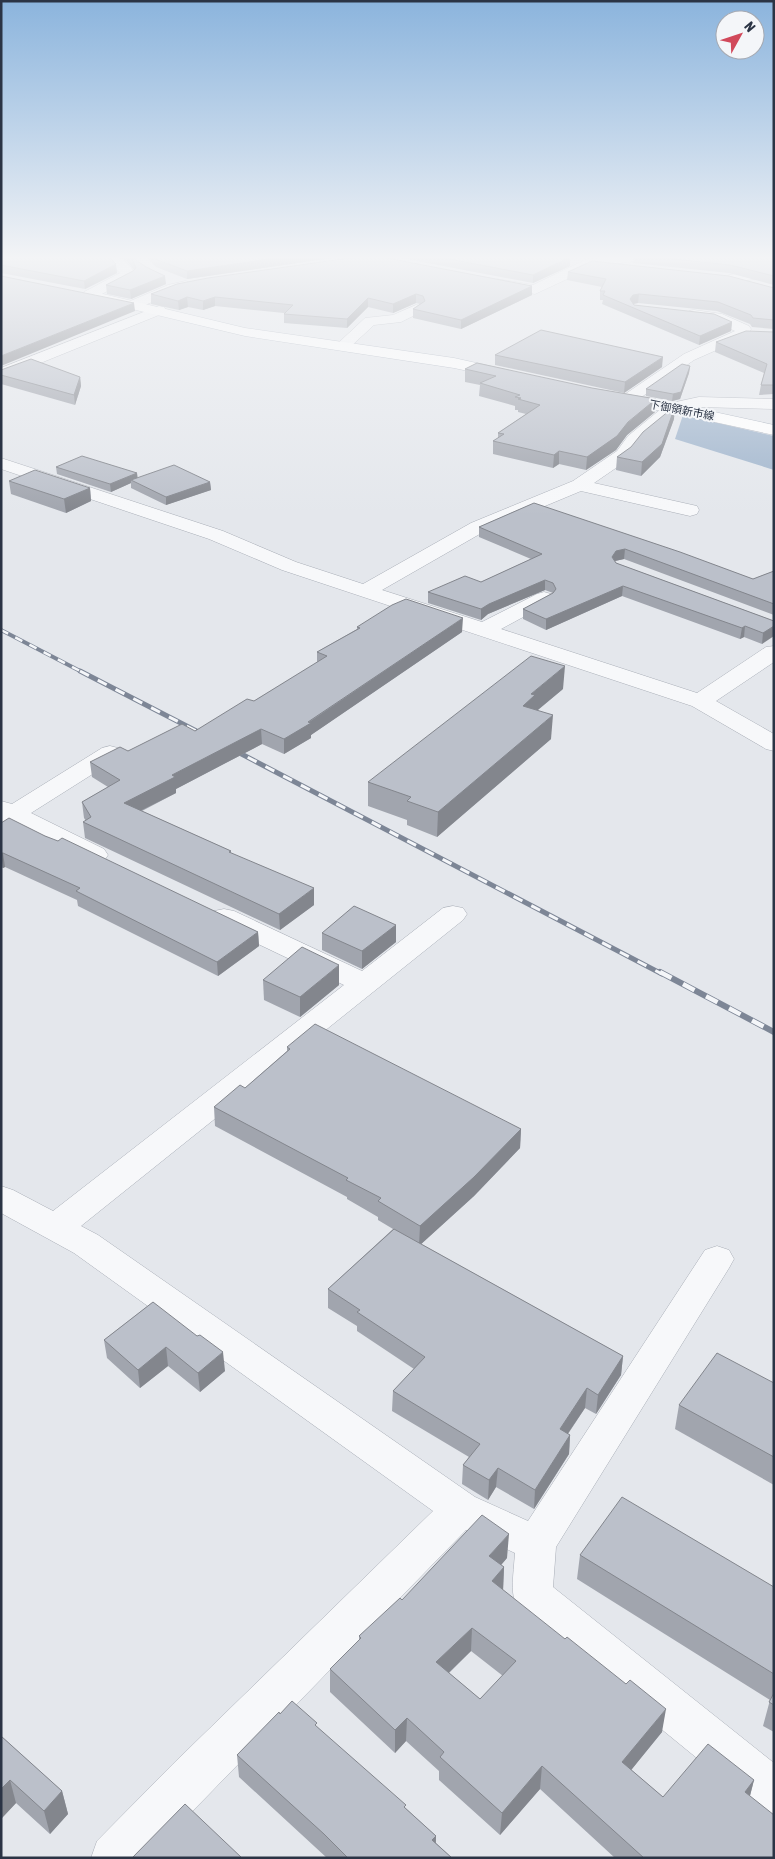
<svg xmlns="http://www.w3.org/2000/svg" width="775" height="1859" font-family="'Asap Condensed','Noto Sans JP',sans-serif">
  <style>
    .water { fill: #9fb4cc }
    .lines { fill: none; stroke-linecap: round; stroke-linejoin: round }
    .minor-casing { stroke: #a9aeb7; stroke-width: 1 }
    .major-casing { stroke: #a3abb8; stroke-width: 1 }
    .minor { fill: #f7f8fa; fill-rule: evenodd }
    .major { fill: #fff; fill-rule: evenodd }
    .rail-far2-casing { stroke: #7d8696; stroke-width: 4 }
    .rail-far1-casing { stroke: #7d8696; stroke-width: 5 }
    .rail-casing { stroke: #7d8696; stroke-width: 6 }
    .rail-far2 { stroke: #f4f6f9; stroke-width: 2.5; stroke-dasharray: 8; stroke-linecap: butt }
    .rail-far1 { stroke: #f4f6f9; stroke-width: 3; stroke-dasharray: 10; stroke-linecap: butt }
    .rail { stroke: #f4f6f9; stroke-width: 4.5; stroke-dasharray: 13; stroke-linecap: butt }
    .wall { fill: #a1a5ae; fill-rule: evenodd }
    .shaded-wall { fill: #83868d }
    .building { fill: #bbc0ca; stroke: #83868d; fill-rule: evenodd }
    .labels { text-anchor: middle; stroke-width: 4; stroke-linejoin: round; paint-order: stroke }
    .far-street-label { font-size: 11px; fill: #2b3445; stroke: #f4f6f9 }
  </style>
  <rect width="100%" height="100%" fill="#e4e7ec"/>
  <path class="water" d="M683 415 774 436V470L675 439Z"/>
  <g class="lines">
    <g class="minor-casing">
      <g id="minor">
        <path d="M102 255C117 255 129 260 135 275L133 278 94 298H84L82 295 84 292 120 273Z"/>
        <path d="M347 255H372L403 261 405 264 398 268 349 258Z"/>
        <path d="M621 255H655L648 259 593 267 535 294 492 286 490 283 497 279 533 285 585 260Z"/>
        <path d="M774 268V276L729 283 722 279 729 275Z"/>
        <path d="M186 281 193 285 191 288 178 291 138 308H128L126 305 128 302 168 285Z"/>
        <path d="M416 305 421 306 423 309 421 312 401 322 374 325 348 349H338L335 346 365 318 393 315Z"/>
        <path d="M159 306 164 307 166 310 164 313 1 379V368Z"/>
        <path d="M694 310 722 314 749 326 751 329 748 336 694 360 633 403H621L619 400 621 397 684 354 735 331 714 321 689 317 687 314 689 311Z"/>
        <path d="M699 397 774 399V409L699 407 679 412 640 444 629 459 594 483 697 506 699 510 697 514 690 516 581 491 485 531 382 590 482 622 537 594 544 592 551 594 554 598 551 602 501 629 697 693 766 647 774 646V662L716 701 774 734V751L766 749 692 706 282 570 209 539 1 469V458L223 531 296 562 363 584 471 523 573 481 617 451 628 436 667 404Z"/>
        <path d="M110 746 118 748 122 753 118 758 31 813 104 849 108 855 104 861 95 863 86 861 14 824 1 829V801L12 804 102 748Z"/>
        <path d="M453 906 463 908 467 914 463 920 81 1226 98 1235 475 1497 528 1521 705 1250 717 1246 729 1250 734 1259 729 1268 556 1547 553 1587 774 1763V1815L758 1808 545 1634C508 1599 511 1604 515 1553L466 1530 147 1858H91L97 1841 173 1764 433 1511 74 1253 1 1213V1186L13 1190 53 1211 344 985 214 923 210 917 214 911 224 909 234 911 362 971 443 908Z"/>
      </g>
    </g>
    <g class="major-casing">
      <g id="major">
        <path d="M99 293 245 328 454 358 512 371 514 374 512 377 506 379 454 368 245 336 94 300 92 297 94 294Z"/>
        <path d="M619 394 673 403 774 425V435L673 413 613 402 611 399 613 396Z"/>
      </g>
    </g>
    <use href="#minor" class="minor"/>
    <use href="#major" class="major"/>
    <g class="rail-far2-casing">
      <path id="rail-far2" d="M1 630 82 672"/>
    </g>
    <g class="rail-far1-casing">
      <g id="rail-far1">
        <path d="M80 671 208 737"/>
        <path d="M230 748 662 974"/>
      </g>
    </g>
    <g class="rail-casing">
      <path id="rail" d="M660 972 774 1032"/>
    </g>
    <use href="#rail-far2" class="rail-far2"/>
    <use href="#rail-far1" class="rail-far1"/>
    <use href="#rail" class="rail"/>
  </g>
  <g class="wall">
    <path d="M1 255 117 273 85 289 1 273Z"/>
    <path d="M114 255H131L136 260 166 284 131 299 107 294 106 285 133 271 134 270 127 261Z"/>
    <path d="M147 255H347L346 256 187 279 156 267 147 258Z"/>
    <path d="M385 255H555L570 257V266L533 283Z"/>
    <path d="M574 255H609L590 257Z"/>
    <path d="M634 255H774V285L729 273 633 263Z"/>
    <path d="M568 272 774 288V329L752 327 750 324 717 311 638 303 633 304 634 305 732 322 731 331 699 345 602 304 603 300H600V291L602 287 567 280Z"/>
    <path d="M532 286V295L461 329 413 318V309L420 304 416 303 393 313 368 307 347 328 284 323V313L215 306 203 310 188 307 179 310 151 304V294Z"/>
    <path d="M774 332V394L759 395 761 385 764 373 715 352 716 342Z"/>
    <path d="M495 355 662 367 624 393 495 365Z"/>
    <path d="M690 366 689 373 680 399 672 401 646 396V389Z"/>
    <path d="M465 369 592 388 656 399 655 412 627 435 616 450 586 470 559 464 553 468 493 454V441L498 438V433L526 414 518 412V410H515V406L479 396 480 385 465 382Z"/>
    <path d="M1 370 80 377 81 386 75 405 1 384Z"/>
    <path d="M674 419 660 457 641 476 616 470 617 457Z"/>
    <path d="M56 467 137 473V478L210 482 211 490 166 505 131 488V483L111 492 57 474Z"/>
    <path d="M9 481 90 488 91 501 66 513 11 494Z"/>
    <path d="M534 503 753 579 774 571V615L624 559 615 561 616 563 774 621 762 644 744 637 740 639 622 596 546 630 523 619V609L553 593 545 590 488 614 481 620 428 603V592L481 582 531 559 479 537V527Z"/>
    <path d="M357 627 462 632 311 735V738L284 754 262 744 176 789V793L142 811 231 851V853L314 905 280 930 85 838 83 822 86 821 84 818 82 802 108 787 92 777 90 762 195 731 254 701 317 663V652L357 629Z"/>
    <path d="M563 689 538 710 551 739 437 837 407 825V820L368 806V782Z"/>
    <path d="M1 823 45 836 258 932 259 946 218 976 78 906 77 900 5 867 3 868 1 867Z"/>
    <path d="M396 925V942L362 969 322 950V933Z"/>
    <path d="M263 980 339 985 300 1017 264 1000Z"/>
    <path d="M287 1047 521 1129 520 1148 474 1196 421 1244 623 1356 621 1375 596 1414 585 1408 568 1434 570 1435 569 1454 534 1509 496 1487 488 1500 462 1484 463 1465 469 1457 392 1411 393 1391 414 1369 357 1331V1326L328 1308V1289L393 1229 378 1220V1217L347 1199V1197L215 1126 214 1107 245 1088 287 1051Z"/>
    <path d="M153 1302 225 1371 200 1392 168 1366 140 1388 107 1358 104 1340Z"/>
    <path d="M774 1383V1485L675 1429 679 1405Z"/>
    <path d="M580 1555 774 1587V1732L763 1726 770 1700 577 1579Z"/>
    <path d="M507 1558 501 1565 504 1567 503 1590 662 1732 631 1770 663 1797 754 1780 750 1796 774 1858H615L540 1789 500 1835 439 1780V1771L406 1741 395 1753 330 1692V1669L359 1641V1636L402 1600ZM471 1651 503 1676 480 1699 449 1673Z"/>
    <path d="M280 1714 317 1727 436 1836V1843L452 1858H327L239 1777 237 1755Z"/>
    <path d="M1 1735 2 1737 62 1791 68 1814 50 1834 16 1803 1 1819Z"/>
  </g>
  <g class="shaded-wall">
    <path d="M296 255H347L346 256 187 279V271Z"/>
    <path d="M590 255H609L590 257Z"/>
    <path d="M570 257V266L533 283V275Z"/>
    <path d="M116 264 117 273 85 289 84 281Z"/>
    <path d="M165 276 166 284 131 299 130 290Z"/>
    <path d="M532 286V295L461 329V320Z"/>
    <path d="M416 294V303L393 313V304Z"/>
    <path d="M639 294 638 303 633 304 630 299 633 295Z"/>
    <path d="M187 297 188 307 179 310 178 301Z"/>
    <path d="M215 297V306L203 310V301Z"/>
    <path d="M368 298V307L347 328V319Z"/>
    <path d="M134 303 135 311 1 366V356Z"/>
    <path d="M732 322 731 331 699 345 700 336Z"/>
    <path d="M663 357 662 367 624 393 625 382Z"/>
    <path d="M690 366 689 373 680 399 672 401 673 394Z"/>
    <path d="M80 377 81 386 75 405 74 395Z"/>
    <path d="M656 399 655 412 627 435 616 450 586 470 587 457Z"/>
    <path d="M675 406 674 419 660 457 641 476 642 462Z"/>
    <path d="M559 451V464L553 468 554 455Z"/>
    <path d="M137 473 138 480H131V483L111 492 110 484Z"/>
    <path d="M210 482 211 490 166 505V497Z"/>
    <path d="M90 488 91 501 66 513 64 499Z"/>
    <path d="M625 549 624 559 615 561 612 557 616 551Z"/>
    <path d="M545 580V590L488 614 481 620V609L489 604Z"/>
    <path d="M623 586 622 596 546 630V619Z"/>
    <path d="M463 618 462 632 311 735V738L284 754V739Z"/>
    <path d="M745 626 744 637 740 639 742 628Z"/>
    <path d="M774 626V636L762 644 763 633Z"/>
    <path d="M565 666 563 689 534 713 523 706 531 694Z"/>
    <path d="M553 715 551 739 437 837 438 812Z"/>
    <path d="M261 729 262 744 176 789V793L126 818 124 803 172 775Z"/>
    <path d="M1 853H3L5 867 3 868Z"/>
    <path d="M314 888V905L280 930 279 914Z"/>
    <path d="M396 925V942L362 969V951Z"/>
    <path d="M258 932 259 946 218 976 217 962Z"/>
    <path d="M339 965V985L300 1017V997Z"/>
    <path d="M521 1129 520 1148 474 1196 419 1246 420 1226Z"/>
    <path d="M166 1347 168 1366 140 1388 138 1370Z"/>
    <path d="M223 1352 225 1371 200 1392 198 1373Z"/>
    <path d="M623 1356 621 1375 596 1414 598 1395Z"/>
    <path d="M587 1388 585 1408 558 1448 560 1429Z"/>
    <path d="M570 1435 569 1454 534 1509 535 1490Z"/>
    <path d="M498 1468 496 1487 488 1500 489 1480Z"/>
    <path d="M509 1534 507 1558 488 1580 489 1556Z"/>
    <path d="M504 1567 503 1591 492 1581Z"/>
    <path d="M472 1628 471 1651 436 1685V1662Z"/>
    <path d="M666 1709 662 1732 619 1785 622 1762Z"/>
    <path d="M407 1718 406 1741 395 1753V1730Z"/>
    <path d="M542 1766 540 1789 500 1835 502 1813Z"/>
    <path d="M10 1780 16 1803 1 1819V1789Z"/>
    <path d="M754 1780 748 1803 745 1792Z"/>
    <path d="M62 1791 68 1814 50 1834 44 1811Z"/>
    <path d="M436 1836 435 1858 432 1840Z"/>
  </g>
  <g class="building">
    <path d="M1 255H107L116 264 84 281 1 265Z"/>
    <path d="M128 255H131L136 260 146 267 165 276 130 290 106 285 133 271 136 268 133 261Z"/>
    <path d="M151 255H296L187 271 155 259Z"/>
    <path d="M371 255 532 286 461 320 413 309 425 301 423 296 416 294 393 304 368 298 347 319 284 314 293 305 215 297 203 301 187 297 178 301 151 294 177 284 208 278Z"/>
    <path d="M428 255H555L570 257 533 275Z"/>
    <path d="M635 255H774V276L730 265Z"/>
    <path d="M592 261 729 276 774 288V320L753 318 751 315 718 302 639 294 633 295 630 299 634 305 714 314 732 322 700 336 603 295 605 291H600L606 279 568 272Z"/>
    <path d="M1 276 134 303 1 356Z"/>
    <path d="M541 330 663 357 625 382 495 355Z"/>
    <path d="M746 331 774 332V385H761L767 364 716 342Z"/>
    <path d="M31 359 80 377 74 395 1 375V370Z"/>
    <path d="M477 363 592 388 656 399 628 422 617 436 587 457 559 451 554 455 493 441 504 434 498 433 540 405 518 399 521 398 515 397 520 395 480 383 496 376 465 369Z"/>
    <path d="M682 364 690 366 681 392 673 394 646 389Z"/>
    <path d="M675 406 662 444 642 462 617 457 631 447 643 432Z"/>
    <path d="M82 456 137 473 110 484 56 467Z"/>
    <path d="M174 465 210 482 166 497 131 480Z"/>
    <path d="M35 470 90 488 64 499 9 481Z"/>
    <path d="M534 503 680 552 753 579 774 571V604L625 549 616 551 612 557 616 563 774 621V626L763 633 745 626 742 628 623 586 546 619 523 609 553 593 556 589 553 583 545 580 489 604 481 609 428 592 465 576 481 582 542 554 479 527Z"/>
    <path d="M406 599 463 618 308 722 311 723 284 739 261 729 172 775 175 777 124 803 231 851 229 852 314 888 279 914 83 822 91 817 82 802 120 780 90 762 120 747 128 751 182 724 195 731 247 699 254 701 327 656 317 652 360 628 357 627 392 605Z"/>
    <path d="M531 656 565 666 531 694 535 695 523 706 553 715 438 812 407 801 411 797 368 782Z"/>
    <path d="M9 818 45 836 58 841 62 838 258 932 217 962 76 891 80 888 3 853H1V823Z"/>
    <path d="M354 906 396 925 362 951 322 933Z"/>
    <path d="M302 947 339 965 300 997 263 980Z"/>
    <path d="M315 1024 521 1129 474 1177 420 1226 378 1201 381 1198 346 1180 348 1178 214 1107 240 1085 245 1088 290 1049 287 1047Z"/>
    <path d="M394 1229 623 1356 598 1395 587 1388 560 1429 570 1435 535 1490 498 1468 489 1480 463 1465 480 1444 393 1391 425 1357 357 1312 360 1310 328 1289Z"/>
    <path d="M153 1302 197 1336 200 1335 223 1352 198 1373 166 1347 138 1370 104 1340Z"/>
    <path d="M717 1353 774 1383V1457L679 1405Z"/>
    <path d="M622 1497 774 1587V1674L580 1555Z"/>
    <path d="M482 1515 509 1534 489 1556 504 1567 492 1581 565 1639 567 1637 626 1684 630 1680 666 1709 622 1762 663 1797 708 1744 754 1780 745 1792 774 1815V1858H644L542 1766 502 1813 440 1757 444 1752 407 1718 395 1730 330 1669 361 1638 359 1636 400 1598 402 1600ZM472 1628 516 1661 480 1699 436 1662Z"/>
    <path d="M774 1693V1705L769 1702Z"/>
    <path d="M292 1701 317 1723 315 1725 406 1805 404 1807 436 1836 432 1840 452 1858H348L324 1834 237 1755 279 1712 280 1714Z"/>
    <path d="M1 1736 62 1791 44 1811 10 1780 1 1789Z"/>
    <path d="M185 1804 242 1858H132Z"/>
  </g>
  <linearGradient id="sky" x2="0" y2="1"><stop stop-color="#8bb4dd"/><stop offset="0.5" stop-color="#f3f4f6"/><stop offset="1" stop-color="#f3f4f6" stop-opacity="0"/></linearGradient>
  <rect width="775" height="515" fill="url(#sky)"/>
  <g class="labels">
    <g class="far-street-label">
      <text transform="translate(682 410) rotate(11)" y="4">下御領新市線</text>
    </g>
  </g>
  <rect width="775" height="1859" fill="none" stroke="#2b3445" stroke-width="5"/>
  <g transform="translate(740 35) rotate(50)"><circle r="24" fill="#f4f6f9" stroke="#a4a8b1"/>
  <path d="M0-4L9 19L0 12L-9 19Z" fill="#d1495b"/>
  <text y="-8" font-size="14" font-weight="bold" text-anchor="middle" fill="#2b3445">N</text>
  </g>
</svg>
